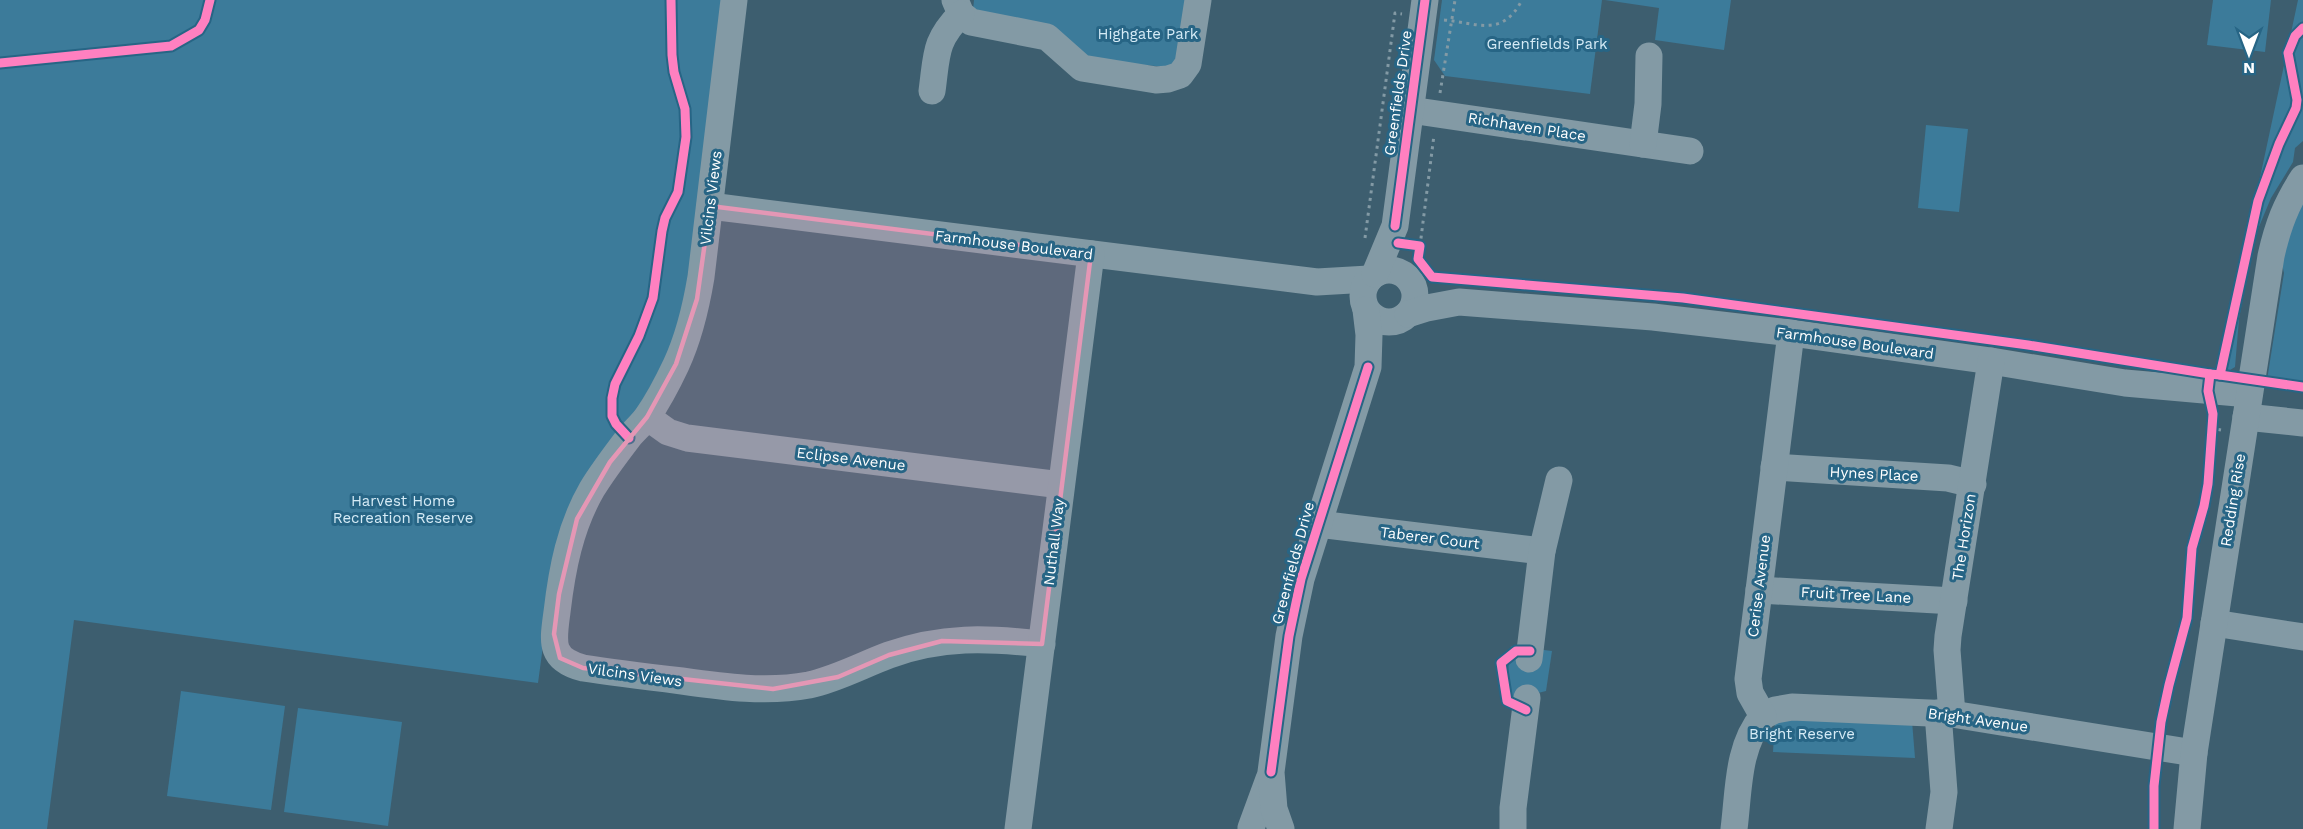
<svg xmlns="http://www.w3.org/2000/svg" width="2303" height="829" font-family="'Work Sans',sans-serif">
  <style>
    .green { fill: #3c7b9a }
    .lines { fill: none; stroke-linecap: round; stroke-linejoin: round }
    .path { stroke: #839aa5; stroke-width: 3; stroke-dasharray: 3 4.5; stroke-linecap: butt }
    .minor { stroke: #839aa5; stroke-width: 27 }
    .cycleway-casing { stroke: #276585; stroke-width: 13 }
    .cycleway { stroke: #ff80c0; stroke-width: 9 }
    .marked { fill: #e497b5; fill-opacity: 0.2; stroke: #e497b5; stroke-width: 4.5; stroke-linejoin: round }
    .labels { text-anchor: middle; stroke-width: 6; stroke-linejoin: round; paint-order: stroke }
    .park-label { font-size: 15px; fill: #d5ebf6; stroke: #276585 }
    .street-label { font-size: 15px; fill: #fff; stroke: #276585 }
  </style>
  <rect width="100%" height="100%" fill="#3d5e6f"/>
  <g class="green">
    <path d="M0 0H722L689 276 680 321 664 363 556 549 538 683 74 620 47 829H0Z"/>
    <path d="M974 0H1187L1176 62 1167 67 1098 61 973 10Z"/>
    <path d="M1442 0H1602L1590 94 1445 76 1434 60Z"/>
    <path d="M1605 0H1731L1724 50 1655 40 1659 8Z"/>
    <path d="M2213 0H2271L2265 52 2207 45Z"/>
    <path d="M2298 0H2303V141L2295 148 2293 162 2271 198 2253 241 2239 319 2235 367 2230 370 2219 369Z"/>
    <path d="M1926 125 1968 129 1959 212 1918 208Z"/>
    <path d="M2303 194V385L2267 380 2284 273 2280 255Z"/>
    <path d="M1511 646 1552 651 1546 691 1510 700 1508 670Z"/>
    <path d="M181 691 285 706 271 810 167 796Z"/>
    <path d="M298 708 402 722 388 826 284 812Z"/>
    <path d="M1782 717 1912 721 1915 758 1773 752 1775 721Z"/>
  </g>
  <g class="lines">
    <g class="path">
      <path d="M1444 20C1478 23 1502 38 1522 0"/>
      <path d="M1440 93 1455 0"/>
      <path d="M1365 238 1395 13 1402 14"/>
      <path d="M1420 246 1434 135"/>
      <path d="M2211 428 2221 430"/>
    </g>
    <g class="minor">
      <path d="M734 0 701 277C696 307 689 337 676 365 668 382 658 401 647 417 642 424 635 430 629 437 616 454 603 471 592 489 570 527 562 569 557 612 553 642 549 659 583 668 616 673 649 677 682 681 724 687 767 693 809 685 837 679 862 665 889 655 942 636 987 638 1042 644"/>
      <path d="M955 0 961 14 971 22 1047 37 1082 68 1156 80 1168 79 1180 75 1188 64 1198 0"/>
      <path d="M932 91C937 55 934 41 961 14"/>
      <path d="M1410 110 1690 151"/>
      <path d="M1643 144 1648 104 1649 56"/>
      <path d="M710 206 1317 282 1369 279"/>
      <circle cx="1389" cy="296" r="26"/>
      <path d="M1375 274 1395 226 1425 0"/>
      <path d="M1408 314 1427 308 1459 302 1653 317 1791 333 1991 361 2125 383 2249 394"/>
      <path d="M647 417 668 432 687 438 1061 485"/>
      <path d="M2246 417 2303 423"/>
      <path d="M1774 467 1948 478 1973 484"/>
      <path d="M1318 524 1542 551"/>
      <path d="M1759 590 1954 601"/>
      <path d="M2214 623 2303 637"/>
      <path d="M1529 659 1542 551 1559 480"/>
      <path d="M1938 713 1944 792 1939 829"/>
      <path d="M1952 714 1947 650 1948 636 1991 361"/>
      <path d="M1763 716 1775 710 1792 707 1952 714 2194 753"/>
      <path d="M1251 828 1269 779"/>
      <path d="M1018 829 1091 254"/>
      <path d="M1281 829 1274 809 1271 772 1289 636 1301 579 1368 367 1369 335 1366 310"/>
      <path d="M1513 829V808L1527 698"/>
      <path d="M1734 829C1739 790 1737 747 1763 716L1750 693 1748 679 1791 333"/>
      <path d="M2187 829 2194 753 2271 256C2278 225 2286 204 2303 178"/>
    </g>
    <g class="cycleway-casing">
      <g id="cycleway">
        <path d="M0 63 171 46 199 30 205 20 210 0"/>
        <path d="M1395 226 1425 0"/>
        <path d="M1398 243 1420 246 1418 259 1432 277 1683 298 2028 345 2210 374"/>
        <path d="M2220 375 2303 387"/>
        <path d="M629 438 616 424 612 416V398L615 384 639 336 653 298 662 231 665 218 678 192 686 137 685 109 674 72 672 55 671 0"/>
        <path d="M1526 710 1507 701 1501 663 1516 651H1530"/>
        <path d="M1271 772 1289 636 1301 579 1368 367"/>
        <path d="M2154 829V786L2161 722 2169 685 2187 618 2192 548 2204 506 2208 484 2213 414 2208 391 2210 374 2220 375 2258 201 2279 144 2296 108 2297 100 2288 53 2295 36 2303 28"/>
      </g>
    </g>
    <use href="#cycleway" class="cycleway"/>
  </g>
  <path class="marked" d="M710 206 1091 254 1042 644 942 641 889 655 838 677 773 689 583 668 560 658 554 634 559 594 577 519 610 462 647 417 676 364 697 299Z"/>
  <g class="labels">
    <g class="park-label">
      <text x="1148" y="39">Highgate Park</text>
      <text x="1547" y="49">Greenfields Park</text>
      <text x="403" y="506">Harvest Home<tspan x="403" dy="17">Recreation Reserve</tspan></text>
      <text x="1802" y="739">Bright Reserve</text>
    </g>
    <g class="street-label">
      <text transform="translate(1398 93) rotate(-82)" y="5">Greenfields Drive</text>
      <text transform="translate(1527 127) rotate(9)" y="5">Richhaven Place</text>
      <text transform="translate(711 198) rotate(-83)" y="5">Vilcins Views</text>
      <text transform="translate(1014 245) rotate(7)" y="5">Farmhouse Boulevard</text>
      <text transform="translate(1855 343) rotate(8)" y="5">Farmhouse Boulevard</text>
      <text transform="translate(851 459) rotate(7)" y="5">Eclipse Avenue</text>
      <text transform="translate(1874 474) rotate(3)" y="5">Hynes Place</text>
      <text transform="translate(2233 500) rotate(-81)" y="5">Redding Rise</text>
      <text transform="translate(1964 537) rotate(-81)" y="5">The Horizon</text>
      <text transform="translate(1430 538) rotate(7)" y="5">Taberer Court</text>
      <text transform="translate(1054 542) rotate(-83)" y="5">Nuthall Way</text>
      <text transform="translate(1293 563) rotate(-75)" y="5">Greenfields Drive</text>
      <text transform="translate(1759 586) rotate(-83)" y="5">Cerise Avenue</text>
      <text transform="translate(1856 595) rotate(3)" y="5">Fruit Tree Lane</text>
      <text transform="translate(635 675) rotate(8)" y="5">Vilcins Views</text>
      <text transform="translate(1978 720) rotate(8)" y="5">Bright Avenue</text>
    </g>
  </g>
  <g transform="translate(2249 54) rotate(180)" stroke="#276585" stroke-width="4.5" paint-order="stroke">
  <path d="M0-4.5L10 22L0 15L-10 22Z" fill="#ffffff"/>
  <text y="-9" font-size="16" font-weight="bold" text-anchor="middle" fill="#ffffff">N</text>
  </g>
</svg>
